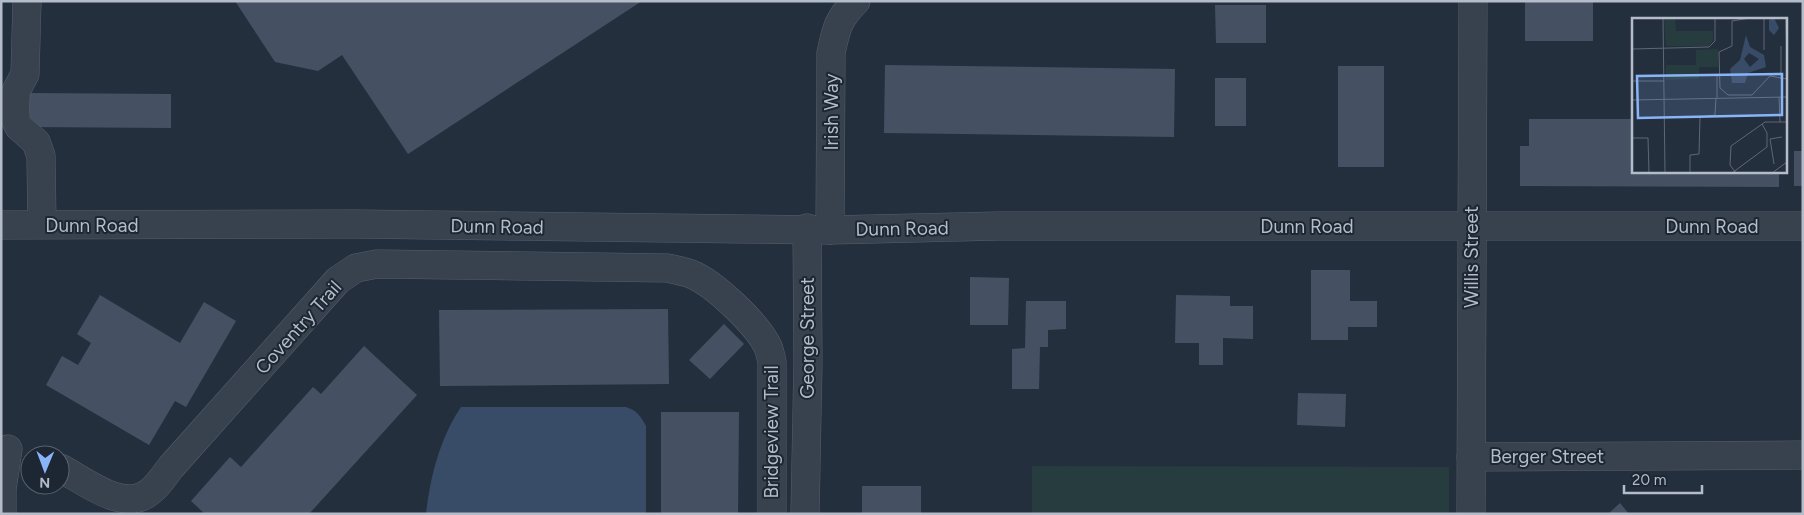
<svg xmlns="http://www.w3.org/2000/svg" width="1804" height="515" font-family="Figtree,sans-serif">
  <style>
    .green { fill: #263c3f }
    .water { fill: #394c67 }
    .building { fill: #455162 }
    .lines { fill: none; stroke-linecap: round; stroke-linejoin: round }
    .minor-casing { stroke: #565f6c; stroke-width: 29 }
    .minor { stroke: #38414e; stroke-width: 28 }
    .labels { text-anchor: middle; stroke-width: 4; stroke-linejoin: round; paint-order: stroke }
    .street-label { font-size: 19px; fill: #b4bcc9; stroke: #1d2633 }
    .inset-road { fill: none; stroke: #5e6776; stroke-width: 1 }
    .view { fill: #8ab4f8; fill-opacity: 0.15; stroke: #8ab4f8; stroke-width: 2.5 }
    .inset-edge { fill: none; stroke: #b4bcc9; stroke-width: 2.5 }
  </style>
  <rect width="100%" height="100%" fill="#242f3e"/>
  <path class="green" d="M1032 466 1449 467V514H1032Z"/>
  <path class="water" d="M461 407H626C637 411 640 415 646 426V514H426C430 477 440 438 461 407Z"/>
  <g class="building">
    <path d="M235 1H642L408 154 342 55 318 71 275 62Z"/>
    <rect x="1525" y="1" width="68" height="40"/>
    <path d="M1215 5H1266V43H1216Z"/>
    <path d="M885 65 1175 69 1174 137 884 133Z"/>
    <rect x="1338" y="66" width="46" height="101"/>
    <rect x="1215" y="78" width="31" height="48"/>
    <path d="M28 93 171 94V128L28 127Z"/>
    <path d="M1529 119H1633V171H1779V187L1520 186V146H1529Z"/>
    <rect x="1794" y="151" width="9" height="35"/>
    <path d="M1311 270H1350V301H1377V327H1348V340H1311Z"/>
    <path d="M970 277 1009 278 1008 325H970Z"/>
    <path d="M100 295 180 343 204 302 236 321 186 407 175 401 149 445 46 385 62 356 78 365 91 343 77 334Z"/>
    <path d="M1176 295 1230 296V306H1253V339L1223 338V365H1199V343H1175Z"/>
    <path d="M1026 301H1066V329L1048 330V347H1040L1039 389H1012V349L1025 348Z"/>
    <path d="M668 309 669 384 440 386 439 310Z"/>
    <path d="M724 324 744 344 710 379 689 360Z"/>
    <path d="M364 346 417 395 309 514H205L191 501 230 457 241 467 313 387 321 394Z"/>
    <path d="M1298 393 1346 394 1345 427 1297 425Z"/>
    <path d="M661 412H739L738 514H661Z"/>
    <rect x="862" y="486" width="59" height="28"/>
    <path d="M1620 503 1629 514H1608Z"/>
  </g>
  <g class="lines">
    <g class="minor-casing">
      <g id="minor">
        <path d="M27 1 25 74 16 91 15 109 16 121 19 127 36 142 41 156 42 224"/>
        <path d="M1 225 355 224 830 230 999 226H1803"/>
        <path d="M830 230 831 53C836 29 838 19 856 1"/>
        <path d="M1471 457 1803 455"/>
        <path d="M60 468C82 479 120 510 145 495 156 489 163 477 171 467L338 280 356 268 377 264 668 268C675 270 684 271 691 274 714 283 758 325 768 347 770 352 771 357 772 362V514"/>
        <path d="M2 514V489L8 449"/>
        <path d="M805 514 808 362 807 228"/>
        <path d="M1471 514 1473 1"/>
      </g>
    </g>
    <use href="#minor" class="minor"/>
  </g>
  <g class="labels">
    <g class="street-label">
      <text transform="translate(831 112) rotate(-90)" y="7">Irish Way</text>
      <text x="92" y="232">Dunn Road</text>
      <text transform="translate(497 226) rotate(1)" y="7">Dunn Road</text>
      <text x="1307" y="233">Dunn Road</text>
      <text x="1712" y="233">Dunn Road</text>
      <text transform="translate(902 228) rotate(-1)" y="7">Dunn Road</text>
      <text transform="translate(1471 257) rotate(-90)" y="7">Willis Street</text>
      <text transform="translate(298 327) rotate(-48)" y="7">Coventry Trail</text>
      <text transform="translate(807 338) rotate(-90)" y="7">George Street</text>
      <text transform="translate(771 432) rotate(-90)" y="7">Bridgeview Trail</text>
      <text x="1547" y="463">Berger Street</text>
    </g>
  </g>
  <g transform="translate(1632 18)">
    <rect width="155" height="155" fill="#242f3e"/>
    <path d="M32 0H43L44 13H81V23L76 28H34ZM86 31V49H67V61L34 62V47H64V32Z" fill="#263c3f"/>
    <path d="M142 0 147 10 142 17 137 12V2ZM114 17 118 29 132 37 134 49 116 55 113 65H100L98 51 108 42ZM117 35 127 41 118 49 112 41Z" fill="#394c67" fill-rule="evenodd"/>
    <path class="inset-road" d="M31 0 33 155M118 0 100 3V28L87 34 88 70 96 77H120L138 58 155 61M132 0V32M154 0 155 51M0 31 77 29 83 23V0M85 57V80M149 61V28M0 63H32M147 79 148 104M0 82 155 79M0 120H16L17 155M142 146 138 121 150 119M58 155V137L67 136 68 99 83 97 84 80M100 155 135 129V115L130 106M104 155 98 147 99 128 133 104H155M140 155 155 144"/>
    <path class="view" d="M150 56V97L6 100 5 58Z"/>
    <rect width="155" height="155" class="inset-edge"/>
  </g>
  <rect width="1804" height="515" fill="none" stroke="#b4bcc9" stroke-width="5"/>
  <g transform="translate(45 470) rotate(181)"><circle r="24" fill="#1d2633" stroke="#59626f"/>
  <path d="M0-4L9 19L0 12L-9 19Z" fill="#8ab4f8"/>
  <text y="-8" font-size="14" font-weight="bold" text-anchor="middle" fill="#b4bcc9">N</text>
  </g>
  <path d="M1624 485v8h78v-8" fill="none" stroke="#b4bcc9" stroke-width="2.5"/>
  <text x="1632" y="485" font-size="15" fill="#b4bcc9" stroke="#1d2633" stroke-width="4" paint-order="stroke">20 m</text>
</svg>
